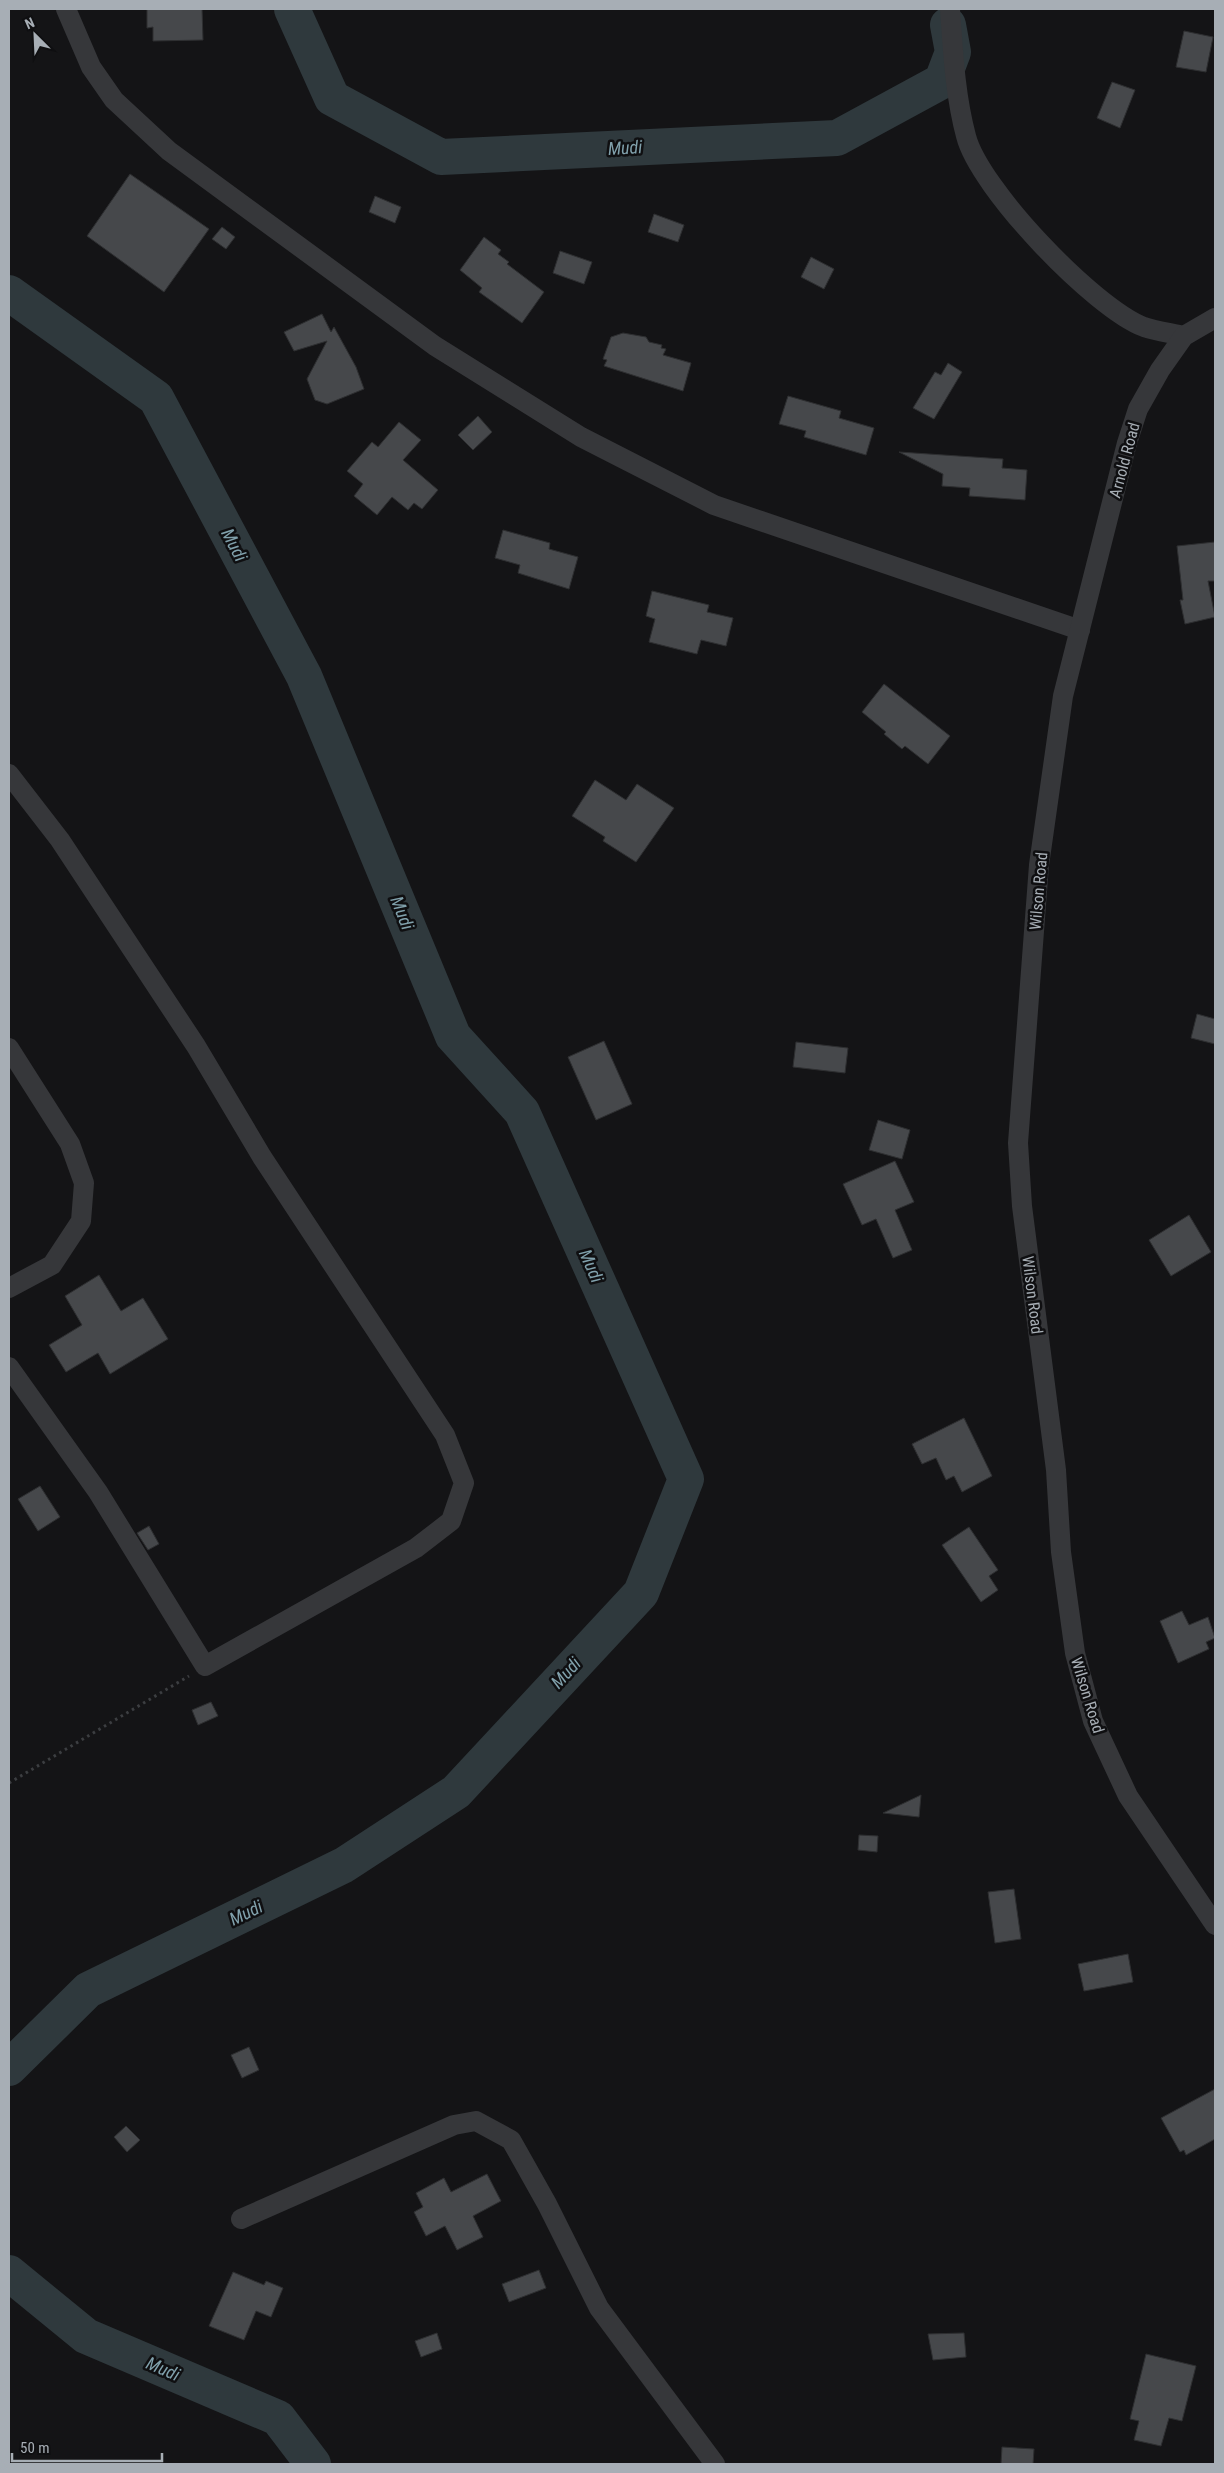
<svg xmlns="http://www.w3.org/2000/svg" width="1224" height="2473" font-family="'Roboto Condensed',sans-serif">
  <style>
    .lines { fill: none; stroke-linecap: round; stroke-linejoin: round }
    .river { stroke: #2f393d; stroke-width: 36 }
    .building { fill: #46484b; stroke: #2e2f31 }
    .path { stroke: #3c3e41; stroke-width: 3; stroke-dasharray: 2.5 4; stroke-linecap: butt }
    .minor { stroke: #36373a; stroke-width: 20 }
    .labels { text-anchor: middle; stroke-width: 5; stroke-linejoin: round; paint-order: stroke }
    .street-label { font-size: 16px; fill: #a7aeb5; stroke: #0f0f11 }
    .water-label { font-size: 18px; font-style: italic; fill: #81a1ac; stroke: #0f0f11 }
  </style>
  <rect width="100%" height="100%" fill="#141416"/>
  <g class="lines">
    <g class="river">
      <path d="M292 9 332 98 441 157 837 138 942 81 953 52 948 25"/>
      <path d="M9 293 156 398 304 676 453 1036 522 1112 686 1479 641 1593 456 1792 344 1865 88 1990 9 2068"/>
      <path d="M9 2273 86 2336 278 2418 313 2464"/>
    </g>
  </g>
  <g class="building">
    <path d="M147 9H202L203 40 153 41V27L147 28Z"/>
    <path d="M1184 31 1213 37 1206 72 1176 67Z"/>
    <path d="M1112 82 1135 90 1120 128 1097 118Z"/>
    <path d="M130 174 209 229 164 292 87 236Z"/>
    <path d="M375 196 401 207 395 223 369 212Z"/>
    <path d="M654 214 684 225 678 242 648 232Z"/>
    <path d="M222 227 235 237 226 249 212 239Z"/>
    <path d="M484 237 501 250 498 254 509 262 507 264 544 292 522 323 479 292 482 288 460 270Z"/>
    <path d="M560 251 592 262 584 284 553 273Z"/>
    <path d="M811 257 834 269 824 289 801 277Z"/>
    <path d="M322 314 331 332 334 327 356 367 364 389 327 404 315 400 307 379 327 341 294 351 284 332Z"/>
    <path d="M623 333 646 337 649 342 662 345 661 348 666 349 663 355 691 363 683 391 604 366 607 360 603 359 611 337Z"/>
    <path d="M948 363 962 372 934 419 913 408 935 372 941 375Z"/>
    <path d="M788 396 841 411 839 418 874 428 866 455 804 437 806 431 779 424Z"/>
    <path d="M478 416 492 432 473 450 458 435Z"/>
    <path d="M399 422 421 440 403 460 438 490 422 509 414 503 408 510 392 497 377 515 354 496 363 484 347 471 372 442 378 447Z"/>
    <path d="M899 452 1003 459 1002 468 1027 470 1025 500 969 496 970 488 942 486 943 474Z"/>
    <path d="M503 530 550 543 549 549 578 557 569 589 518 573 520 565 495 558Z"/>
    <path d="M1215 542V581H1208L1215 617 1185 624 1180 600H1183L1177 546Z"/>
    <path d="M652 591 709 605 707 612 733 618 726 646 701 640 697 654 649 642 655 619 646 616Z"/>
    <path d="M884 684 950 736 928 764 905 746 902 749 884 734 886 732 862 712Z"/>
    <path d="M595 780 626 800 637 784 674 808 636 862 603 841 605 837 572 816Z"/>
    <path d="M1197 1014 1215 1019V1044L1191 1038Z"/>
    <path d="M604 1041 632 1104 596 1120 568 1057Z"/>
    <path d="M796 1042 848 1048 845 1073 793 1067Z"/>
    <path d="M878 1120 910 1130 902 1159 869 1150Z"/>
    <path d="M895 1161 914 1202 895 1210 912 1250 893 1258 876 1219 862 1225 843 1184Z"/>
    <path d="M1189 1215 1211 1252 1171 1276 1149 1240Z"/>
    <path d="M99 1275 121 1311 143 1298 168 1339 110 1374 98 1353 66 1372 49 1345 82 1325 65 1296Z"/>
    <path d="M964 1418 992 1476 962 1492 954 1476 946 1480 936 1458 922 1464 912 1444Z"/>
    <path d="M40 1486 60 1517 38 1531 18 1499Z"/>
    <path d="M149 1526 159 1544 148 1550 137 1533Z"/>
    <path d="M969 1527 998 1570 989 1576 998 1590 981 1602 942 1545Z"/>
    <path d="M1182 1611 1189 1625 1208 1617 1215 1638 1206 1642 1209 1649 1178 1663 1160 1621Z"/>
    <path d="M211 1702 218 1716 198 1725 192 1710Z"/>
    <path d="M921 1795 919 1817 883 1813Z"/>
    <path d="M859 1835 878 1836 877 1852 858 1850Z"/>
    <path d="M1014 1889 1021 1939 995 1943 988 1892Z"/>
    <path d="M1128 1954 1133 1982 1084 1991 1078 1964Z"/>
    <path d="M249 2047 259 2070 242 2078 231 2055Z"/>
    <path d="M1215 2089V2139L1186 2155 1184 2150 1180 2152 1161 2118Z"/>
    <path d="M126 2126 140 2140 127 2152 114 2137Z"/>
    <path d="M487 2174 501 2201 473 2216 483 2237 457 2250 445 2226 426 2236 414 2212 423 2207 416 2193 444 2178 451 2192Z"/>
    <path d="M539 2270 546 2288 509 2302 502 2284Z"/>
    <path d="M233 2272 264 2285 266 2281 283 2288 271 2317 256 2311 244 2340 209 2326Z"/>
    <path d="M437 2333 442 2349 421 2357 415 2341Z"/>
    <path d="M964 2333 966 2357 933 2360 928 2334Z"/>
    <path d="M1146 2354 1196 2366 1182 2421 1169 2418 1161 2446 1134 2440 1139 2421 1130 2419Z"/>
    <path d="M1002 2447 1034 2449 1033 2464H1001Z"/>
  </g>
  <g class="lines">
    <path class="path" d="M9 1783 189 1676"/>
    <g class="minor">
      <path d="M66 9 91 67 114 100 169 151 435 346 581 437 714 505 1080 630"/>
      <path d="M950 9C953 51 955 95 966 136 979 188 1094 308 1144 327 1156 331 1171 333 1184 336"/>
      <path d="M1215 318 1184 336 1160 370 1138 409 1127 443 1063 696 1039 865 1018 1143 1022 1206 1056 1470 1061 1552 1075 1653 1093 1721 1128 1796 1215 1925"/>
      <path d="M9 774 60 840 196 1046 262 1157 445 1435 464 1483 451 1521 416 1548 205 1666 98 1492 9 1367"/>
      <path d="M9 1048 70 1144 84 1183 81 1221 52 1265 9 1288"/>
      <path d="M241 2219 454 2125 476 2121 511 2140 547 2204 599 2308 715 2464"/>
    </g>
  </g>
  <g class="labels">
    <g class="street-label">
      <text transform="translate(1124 460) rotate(-75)" y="6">Arnold Road</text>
      <text transform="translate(1038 891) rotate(-85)" y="6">Wilson Road</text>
      <text transform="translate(1033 1295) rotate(83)" y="6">Wilson Road</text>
      <text transform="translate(1088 1695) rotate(73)" y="6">Wilson Road</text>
    </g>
    <g class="water-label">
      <text transform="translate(625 148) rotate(-3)" y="6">Mudi</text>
      <text transform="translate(234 545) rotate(62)" y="6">Mudi</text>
      <text transform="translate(402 913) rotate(68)" y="6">Mudi</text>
      <text transform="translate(591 1266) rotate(66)" y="6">Mudi</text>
      <text transform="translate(566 1673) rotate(-47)" y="6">Mudi</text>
      <text transform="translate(246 1913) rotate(-26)" y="6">Mudi</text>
      <text transform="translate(163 2369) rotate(23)" y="6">Mudi</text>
    </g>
  </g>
  <rect width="1224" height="2473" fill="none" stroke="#a7aeb5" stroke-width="20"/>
  <g transform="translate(35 35) rotate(336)" stroke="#0f0f11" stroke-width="4" paint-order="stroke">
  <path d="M0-4L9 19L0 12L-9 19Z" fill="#a7aeb5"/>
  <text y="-8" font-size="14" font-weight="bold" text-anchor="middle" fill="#a7aeb5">N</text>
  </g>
  <path d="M12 2453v8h150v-8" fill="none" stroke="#a7aeb5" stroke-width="2.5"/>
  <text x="20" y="2453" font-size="15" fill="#a7aeb5" stroke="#0f0f11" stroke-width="4" paint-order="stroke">50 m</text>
</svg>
